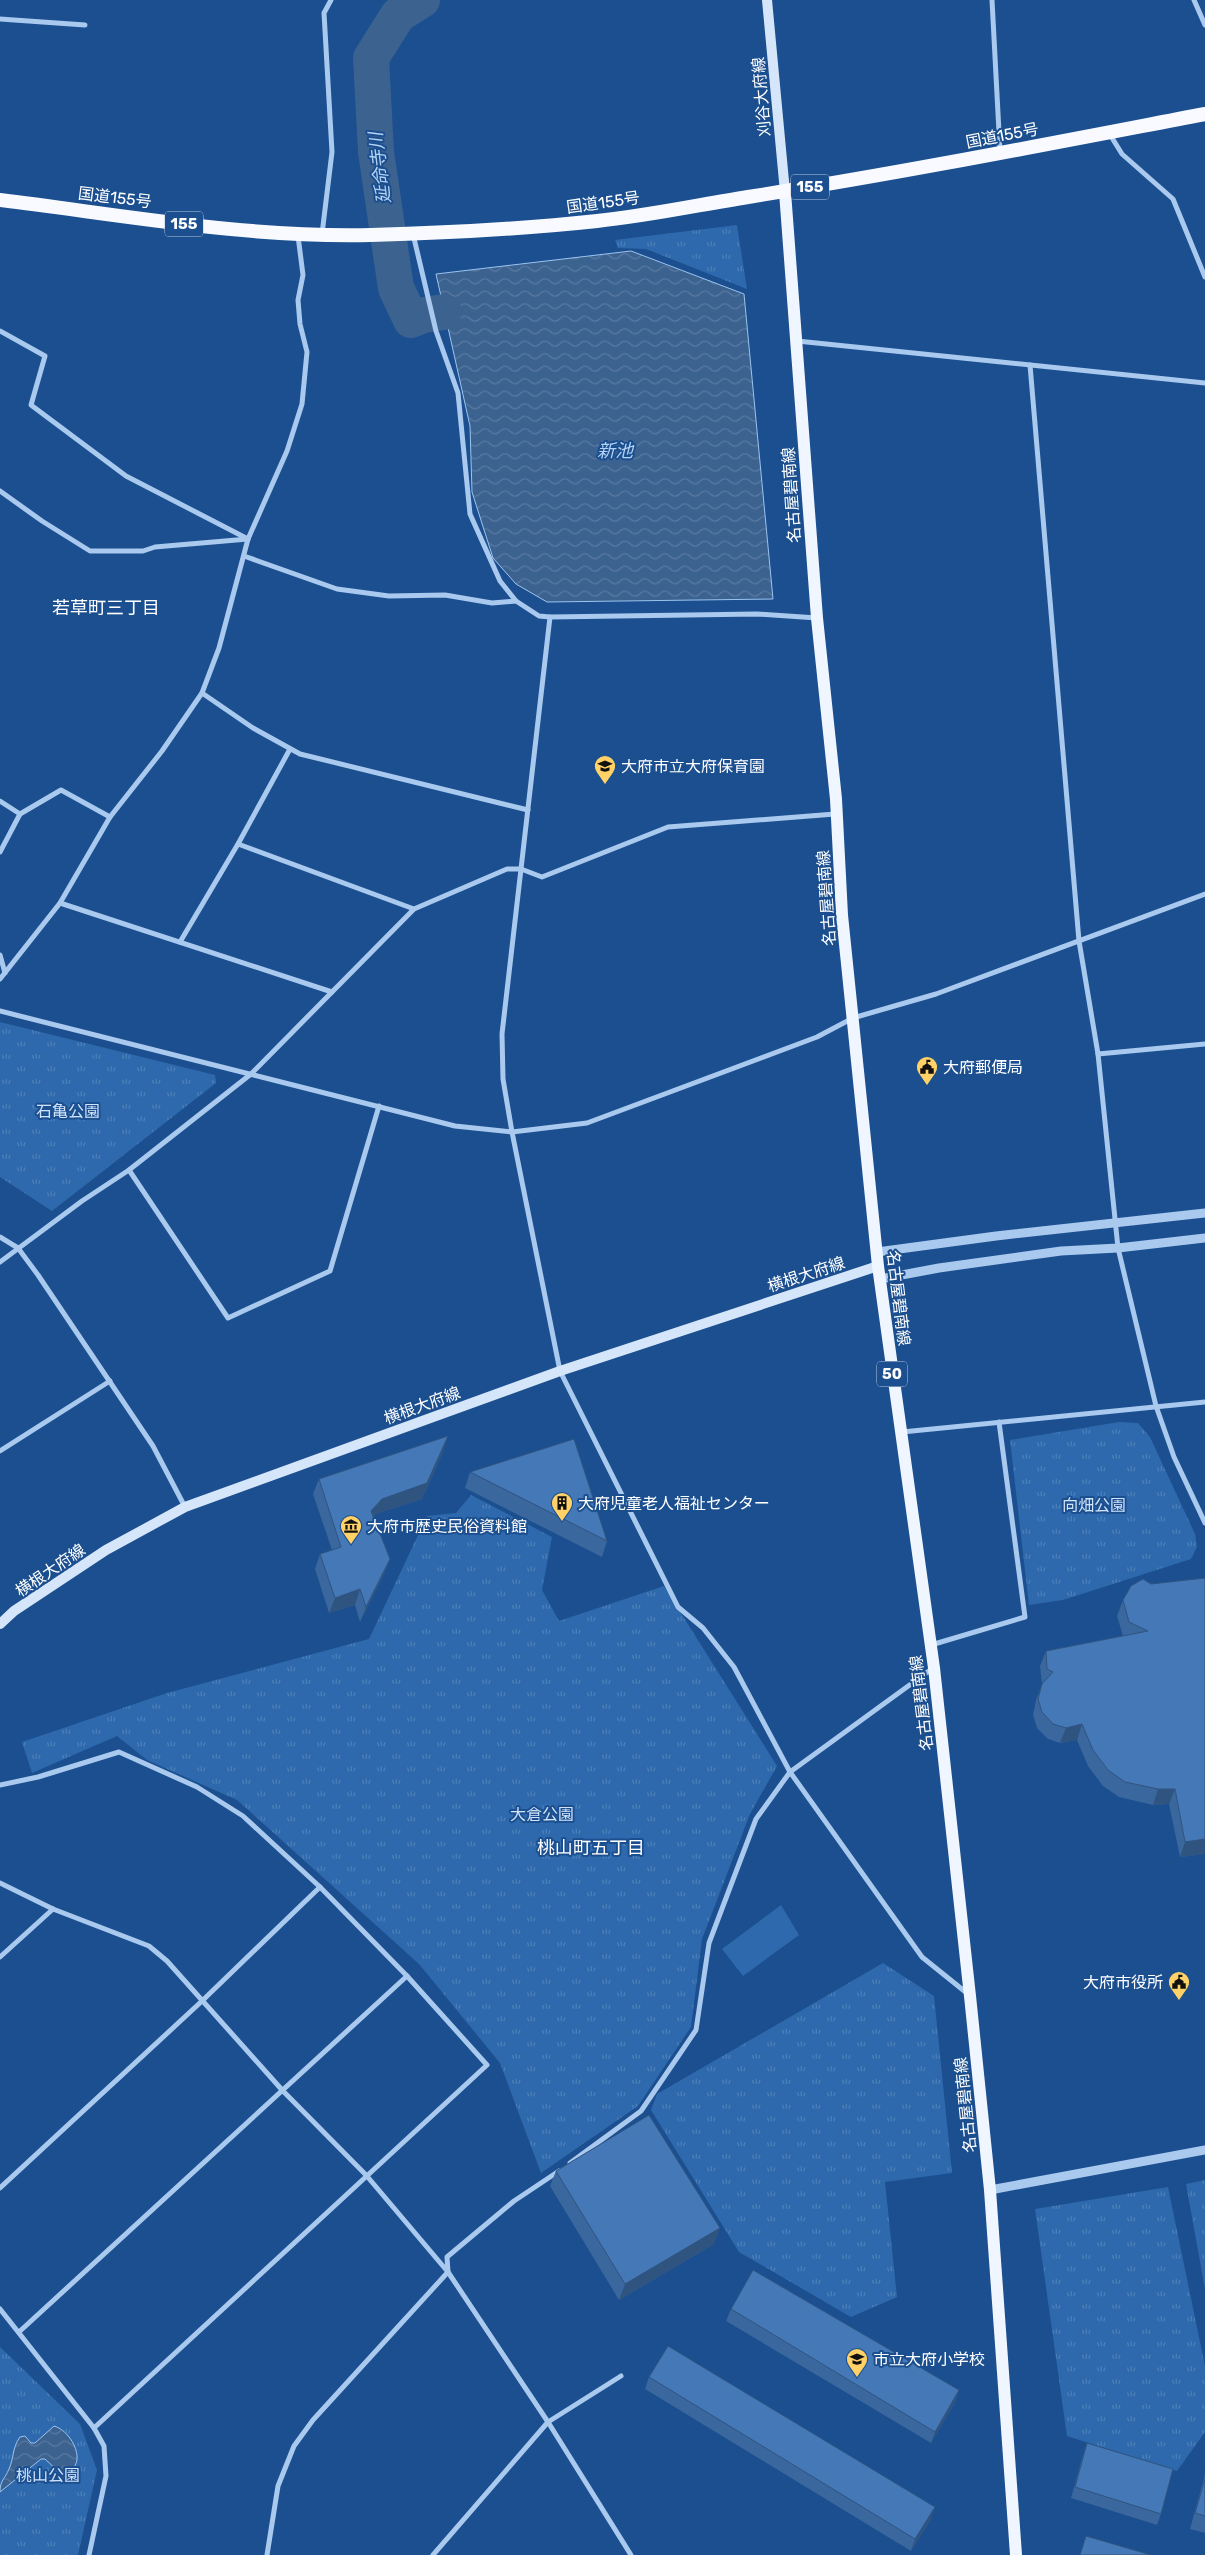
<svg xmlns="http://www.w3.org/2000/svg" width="1205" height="2555" font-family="Rubik,'Noto Sans JP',sans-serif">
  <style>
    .grass { fill: #2e69ad }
    .park { fill: url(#park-tufts) }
    .water { fill: url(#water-waves); stroke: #9cc4f0 }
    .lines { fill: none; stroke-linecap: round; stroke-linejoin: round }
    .river { stroke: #3c6290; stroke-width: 36 }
    .minor { stroke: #a9c9ee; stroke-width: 5 }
    .tertiary { stroke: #a9c9ee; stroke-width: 9 }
    .secondary { stroke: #d6e6fa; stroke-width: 10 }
    .primary { stroke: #f0f6ff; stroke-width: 12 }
    .trunk { stroke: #f8faff; stroke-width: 14 }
    .wall { fill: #3a679d }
    .shaded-wall { fill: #305480 }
    .building { fill: #4478b7; stroke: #305480 }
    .labels { text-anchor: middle; stroke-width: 4; stroke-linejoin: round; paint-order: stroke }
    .shield { fill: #1b4f8f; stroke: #bbcadd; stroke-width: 1 }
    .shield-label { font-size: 15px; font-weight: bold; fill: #fff }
    .street-label { font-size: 16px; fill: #fff; stroke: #1b4f8f }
    .poi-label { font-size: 16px; fill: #fff; stroke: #1b4f8f; text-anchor: start }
    .park-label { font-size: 16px; fill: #cfe3fa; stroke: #1b4f8f }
    .water-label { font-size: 18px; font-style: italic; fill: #b5d3f5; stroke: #1b4f8f }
    .neighbourhood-label { font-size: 18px; fill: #fff; stroke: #1b4f8f }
  </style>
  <defs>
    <pattern id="park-tufts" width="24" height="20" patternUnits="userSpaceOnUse" patternTransform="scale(1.25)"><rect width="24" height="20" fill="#2e69ad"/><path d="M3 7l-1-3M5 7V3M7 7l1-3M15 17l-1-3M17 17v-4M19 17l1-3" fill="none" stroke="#4d80b9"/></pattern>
    <pattern id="water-waves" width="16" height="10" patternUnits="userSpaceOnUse" patternTransform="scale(1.25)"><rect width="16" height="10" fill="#3c6290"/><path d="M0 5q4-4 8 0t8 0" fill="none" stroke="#597aa1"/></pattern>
  </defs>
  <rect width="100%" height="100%" fill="#1b4f8f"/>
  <path class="grass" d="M781 1905 799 1935 743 1976 722 1949Z"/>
  <g class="park">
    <path d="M737 225 747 289 646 249 618 248 615 240Z"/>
    <path d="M0 1022 215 1075 216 1083 52 1211 0 1177Z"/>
    <path d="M1119 1422 1138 1423 1150 1437 1195 1534 1197 1547 1191 1559 1063 1600 1029 1605 1010 1440Z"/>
    <path d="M471 1495 552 1537 542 1590 559 1621 664 1586 777 1766 750 1814 702 1939 691 2027 638 2106 541 2173 500 2063 419 1964 237 1800 147 1760 117 1736 32 1773 22 1742 167 1693 369 1639 427 1516 456 1513Z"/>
    <path d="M883 1963 934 1996 952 2173 885 2182 897 2297 851 2317 739 2252 651 2110 657 2094Z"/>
    <path d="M1205 2180V2289L1186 2184Z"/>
    <path d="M1168 2187 1205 2366V2432L1177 2471 1067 2436 1035 2209Z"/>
    <path d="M0 2347 80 2424 97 2470 78 2555H0Z"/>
  </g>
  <g class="water">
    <path d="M631 251 744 294 773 599 547 602 516 584 493 558 472 492 470 426 436 274Z"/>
    <path d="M54 2426C75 2432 91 2473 59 2472L45 2459H41L0 2492C0 2480 5 2479 9 2469 14 2458 12 2448 20 2437L25 2436 31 2443H35Z"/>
  </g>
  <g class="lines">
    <path class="river" d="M422 0 398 15 371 58 376 152 396 288 411 320 424 315 444 312"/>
    <g class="minor">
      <path d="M992 0 1000 151"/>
      <path d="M1194 0 1205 25"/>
      <path d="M0 19 85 25"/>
      <path d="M1109 133 1122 154 1173 199 1205 277"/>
      <path d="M322 234 332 152 324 13 331 0"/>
      <path d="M413 234 436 331 458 393 470 514 500 581 516 601 539 616 550 617 757 614 817 618"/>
      <path d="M0 331 45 356 31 405 126 476 248 539"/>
      <path d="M797 341 1205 383"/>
      <path d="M1030 365 1079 941 1098 1054 1205 1044"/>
      <path d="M0 491 42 521 90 551H143L155 547 248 539"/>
      <path d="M244 556 337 589 389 596 445 595 492 603 516 601"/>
      <path d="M550 617 502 1034 503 1079 512 1132 560 1371 678 1607 703 1628 734 1667 790 1772 922 1957 968 1994"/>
      <path d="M202 693 253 728 300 754 528 810"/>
      <path d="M0 801 20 814 61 790 110 817"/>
      <path d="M238 844 414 909"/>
      <path d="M0 852 20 814"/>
      <path d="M60 903 332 992"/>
      <path d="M180 942 238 844 290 749"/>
      <path d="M0 955 5 973"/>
      <path d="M0 979 60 903 110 817 162 751 202 693 219 648 248 539 287 451 302 404 307 352 300 324 298 300 303 275 298 236"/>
      <path d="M0 1011 455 1126 512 1132 587 1123 817 1037 853 1018 936 994 1205 894"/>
      <path d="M1098 1054 1118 1248 1156 1406 1174 1457 1205 1523"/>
      <path d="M129 1170 228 1318 330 1271 379 1106"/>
      <path d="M0 1237 18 1248 38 1275 153 1446 185 1507"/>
      <path d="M0 1262 82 1201 129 1170 251 1074 414 909 507 869H521L542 877 668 827 835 814"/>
      <path d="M902 1432 1205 1402"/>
      <path d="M0 1451 110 1381"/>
      <path d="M931 1645 1025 1617 999 1422"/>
      <path d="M0 1785 38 1777 119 1752 197 1787 243 1816 320 1887 407 1976 487 2065 94 2428"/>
      <path d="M0 1883 53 1909 149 1946 167 1961 283 2091 366 2175 448 2272 548 2422 631 2555"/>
      <path d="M0 1957 53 1909"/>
      <path d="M570 2163 641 2111 696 2030 709 1943 756 1819 790 1772 933 1668"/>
      <path d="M0 2188 202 2001 320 1887"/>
      <path d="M0 2309 94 2428 104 2446 106 2476 89 2555"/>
      <path d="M19 2332 407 1976"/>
      <path d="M267 2555 278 2486 294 2446 313 2420 448 2272 447 2257 514 2201 559 2171"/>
      <path d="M433 2555 548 2422 621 2376"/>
    </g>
    <g class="tertiary">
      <path d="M877 1252 996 1236 1205 1213"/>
      <path d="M880 1279 939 1268 1061 1251 1118 1248 1205 1238"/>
      <path d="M990 2190 1205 2150"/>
    </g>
    <g class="secondary">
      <path d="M767 0 785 192"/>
      <path d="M0 1624 14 1611 106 1550 185 1507 560 1371 878 1266"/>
    </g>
    <path class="primary" d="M785 192 817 618 836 799 842 915 878 1266 934 1668 970 1996 990 2190 1016 2555"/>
    <path class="trunk" d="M0 200C123 215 247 238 371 235 447 233 522 229 597 221 647 216 698 205 748 197 901 173 1053 143 1205 114"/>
  </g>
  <g class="wall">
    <path d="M443 1452 422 1499 376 1514 373 1517 390 1559 384 1574 360 1622 355 1605 329 1613 315 1569 320 1554 332 1550 313 1494 319 1479Z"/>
    <path d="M470 1472 607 1541 602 1557 465 1488Z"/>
    <path d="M1143 1579 1205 1854 1180 1857 1169 1804 1153 1805 1119 1797 1103 1786 1088 1766 1077 1740 1060 1743 1048 1739 1037 1728 1033 1715 1036 1700 1042 1684 1040 1666 1046 1651 1123 1636 1117 1616 1123 1600Z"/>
    <path d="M556 2171 714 2244 619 2300 550 2186Z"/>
    <path d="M731 2309 959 2390 955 2402 931 2443 726 2321Z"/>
    <path d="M649 2377 931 2519 911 2551 645 2389Z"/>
    <path d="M1087 2443 1161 2514 1157 2525 1071 2498 1083 2455Z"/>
    <path d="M1205 2474V2533L1190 2529Z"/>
  </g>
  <g class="shaded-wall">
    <path d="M448 1436 443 1452 422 1499 376 1514 365 1527 371 1511 382 1499Z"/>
    <path d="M390 1559 384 1574 360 1622 366 1607Z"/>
    <path d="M360 1589 355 1605 329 1613 335 1598Z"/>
    <path d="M1082 1724 1077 1740 1060 1743 1066 1728Z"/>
    <path d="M1158 1789H1175L1169 1804 1153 1805Z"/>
    <path d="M1205 1839V1854L1180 1857 1185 1842Z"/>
    <path d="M720 2228 714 2244 619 2300 625 2284Z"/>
    <path d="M959 2390 955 2402 931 2443 935 2432Z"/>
    <path d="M935 2507 931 2519 911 2551 915 2539Z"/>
  </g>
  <g class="building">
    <path d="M448 1436 427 1483 382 1499 371 1511 390 1559 366 1607 360 1589 335 1598 320 1554 341 1547 319 1479Z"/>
    <path d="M574 1439 607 1541 470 1472Z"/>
    <path d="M1205 1578V1839L1185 1842 1175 1789H1158L1125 1782 1108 1770 1093 1750 1082 1724 1066 1728 1053 1724 1042 1712 1038 1699 1042 1684 1053 1672 1047 1669 1046 1651 1148 1631 1129 1622 1123 1600 1131 1586 1143 1579 1151 1584Z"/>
    <path d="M649 2115 720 2228 625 2284 556 2171Z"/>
    <path d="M753 2270 959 2390 935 2432 731 2309Z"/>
    <path d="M668 2346 935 2507 915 2539 649 2377Z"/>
    <path d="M1087 2443 1173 2469 1161 2514 1075 2487Z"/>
    <path d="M1205 2479V2516L1195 2513Z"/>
    <path d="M1086 2536 1151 2555H1080Z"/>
  </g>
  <defs>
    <g id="school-pin" transform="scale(1.125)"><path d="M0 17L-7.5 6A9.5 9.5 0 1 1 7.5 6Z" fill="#ffd166" stroke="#1b4f8f"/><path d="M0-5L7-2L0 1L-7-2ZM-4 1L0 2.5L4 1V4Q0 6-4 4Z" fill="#111"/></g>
    <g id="civic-pin" transform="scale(1.125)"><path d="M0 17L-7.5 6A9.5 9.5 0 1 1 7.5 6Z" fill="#ffd166" stroke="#1b4f8f"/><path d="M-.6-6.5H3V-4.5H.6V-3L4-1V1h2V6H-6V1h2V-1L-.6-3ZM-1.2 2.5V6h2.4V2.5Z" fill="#111"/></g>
    <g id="building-pin" transform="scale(1.125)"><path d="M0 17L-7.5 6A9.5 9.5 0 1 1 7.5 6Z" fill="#ffd166" stroke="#1b4f8f"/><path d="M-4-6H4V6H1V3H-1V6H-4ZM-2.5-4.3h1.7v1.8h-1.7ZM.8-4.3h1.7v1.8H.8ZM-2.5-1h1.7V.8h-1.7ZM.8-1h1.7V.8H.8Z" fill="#111"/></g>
    <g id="museum-pin" transform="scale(1.125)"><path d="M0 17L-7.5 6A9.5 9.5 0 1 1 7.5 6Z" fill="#ffd166" stroke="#1b4f8f"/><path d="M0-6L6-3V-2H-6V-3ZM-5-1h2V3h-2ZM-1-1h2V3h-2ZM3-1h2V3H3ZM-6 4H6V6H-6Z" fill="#111"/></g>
  </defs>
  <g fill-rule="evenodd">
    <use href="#school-pin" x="605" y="766"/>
    <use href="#civic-pin" x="927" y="1067"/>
    <use href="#building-pin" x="562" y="1503"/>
    <use href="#museum-pin" x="351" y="1526"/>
    <use href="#civic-pin" x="1179" y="1982"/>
    <use href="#school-pin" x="857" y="2359"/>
  </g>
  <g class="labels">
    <g class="shield">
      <rect x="791" y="174.5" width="38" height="25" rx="4"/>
      <rect x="165" y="211.5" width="38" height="25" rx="4"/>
      <rect x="877" y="1361.5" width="30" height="25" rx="4"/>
    </g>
    <g class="shield-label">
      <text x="810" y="192">155</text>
      <text x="184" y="229">155</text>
      <text x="892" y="1379">50</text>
    </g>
    <g class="street-label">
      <text transform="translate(761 97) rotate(-95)" y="6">刈谷大府線</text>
      <text transform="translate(1002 135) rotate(-11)" y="6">国道155号</text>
      <text transform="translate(115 197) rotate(7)" y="6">国道155号</text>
      <text transform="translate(603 202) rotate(-8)" y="6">国道155号</text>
      <text transform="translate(791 495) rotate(-94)" y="6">名古屋碧南線</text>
      <text transform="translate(826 898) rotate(-94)" y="6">名古屋碧南線</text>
      <text transform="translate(806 1274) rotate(-18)" y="6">横根大府線</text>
      <text transform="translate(899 1298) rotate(83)" y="6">名古屋碧南線</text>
      <text transform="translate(422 1405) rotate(-20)" y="6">横根大府線</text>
      <text transform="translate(50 1570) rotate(-34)" y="6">横根大府線</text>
      <text transform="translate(921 1703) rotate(-97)" y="6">名古屋碧南線</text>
      <text transform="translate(965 2105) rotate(-96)" y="6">名古屋碧南線</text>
    </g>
    <g class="poi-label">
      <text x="621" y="772">大府市立大府保育園</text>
      <text x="943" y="1073">大府郵便局</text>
      <text x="578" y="1509">大府児童老人福祉センター</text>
      <text x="367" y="1532">大府市歴史民俗資料館</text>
      <text x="1163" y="1988" text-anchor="end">大府市役所</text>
      <text x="873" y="2365">市立大府小学校</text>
    </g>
    <g class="park-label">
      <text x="68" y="1117">石亀公園</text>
      <text x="1094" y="1511">向畑公園</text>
      <text x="542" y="1820">大倉公園</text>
      <text x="48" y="2481">桃山公園</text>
    </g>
    <g class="water-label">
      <text transform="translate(380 168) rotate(-97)" y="6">延命寺川</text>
      <text x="615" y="457">新池</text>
    </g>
    <g class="neighbourhood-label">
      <text x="106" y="614">若草町三丁目</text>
      <text x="591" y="1854">桃山町五丁目</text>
    </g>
  </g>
</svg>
